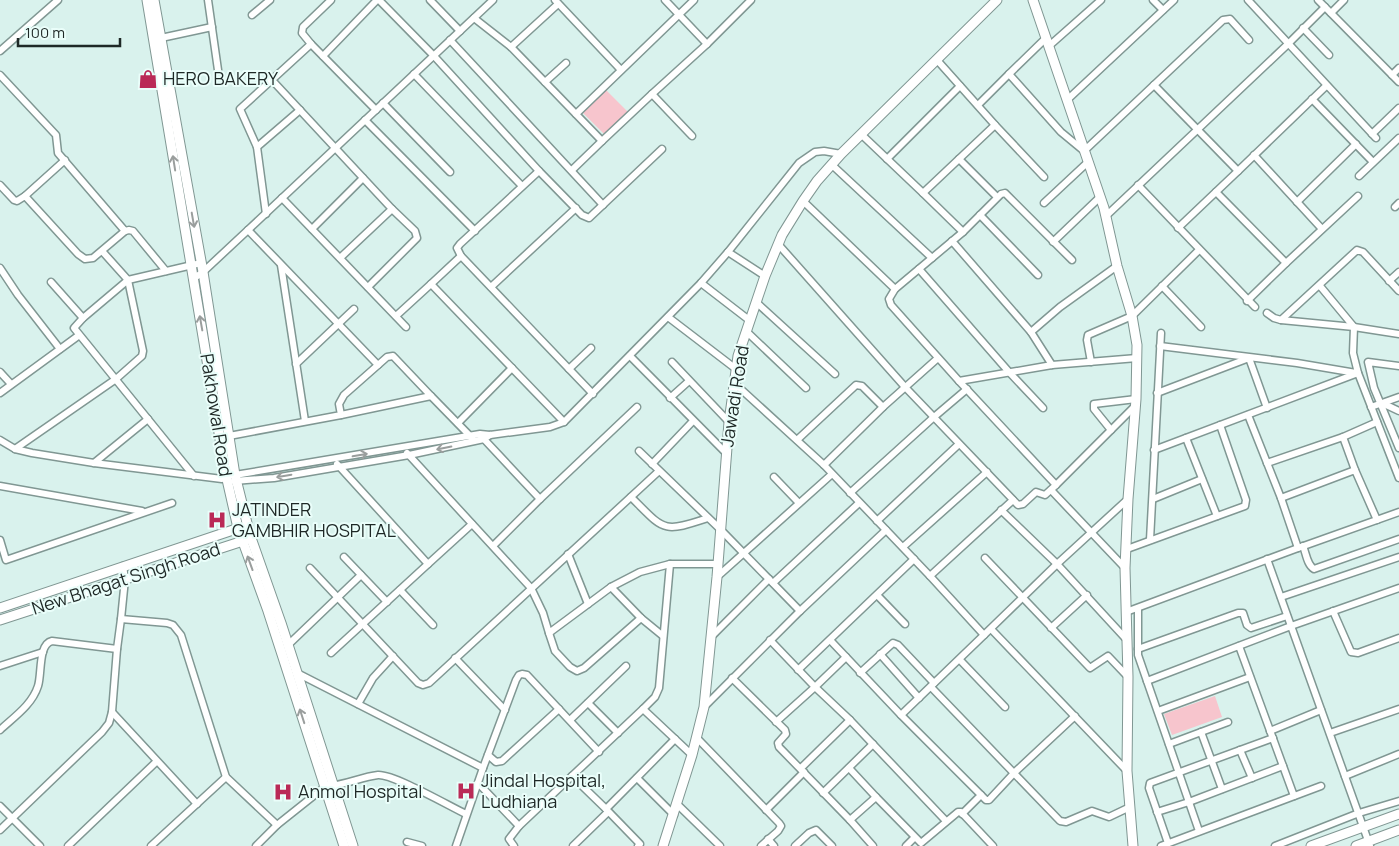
<svg xmlns="http://www.w3.org/2000/svg" width="1399" height="846" font-family="Manrope,sans-serif">
  <style>
    .green { fill: #f7c5cd }
    .lines { fill: none; stroke-linecap: round; stroke-linejoin: round }
    .street-casing { stroke: #809793; stroke-width: 9 }
    .secondary-casing { stroke: #809793; stroke-width: 11 }
    .street { stroke: #fff; stroke-width: 6 }
    .secondary { stroke: #fff; stroke-width: 9 }
    .oneway { stroke: #9a9e9d }
    .labels { text-anchor: middle; stroke-width: 4; stroke-linejoin: round; paint-order: stroke }
    .poi-label { font-size: 18px; fill: #1e2826; stroke: #eafefa; text-anchor: start }
    .street-label { font-size: 18px; fill: #1e2826; stroke: #eafefa }
  </style>
  <rect width="100%" height="100%" fill="#d9f2ed"/>
  <g class="green">
    <path d="M606 90 629 113 605 135 582 112Z"/>
    <path d="M1215 696 1222 717 1172 735 1164 714Z"/>
  </g>
  <g class="lines">
    <g class="street-casing">
      <g id="street">
        <path d="M208 0 218 70"/>
        <path d="M379 0 434 56 539 171"/>
        <path d="M430 0 460 31"/>
        <path d="M555 0 621 70"/>
        <path d="M665 0 707 44"/>
        <path d="M1153 0 1163 10"/>
        <path d="M1248 0 1376 138"/>
        <path d="M1318 0 1399 82"/>
        <path d="M1331 13 1344 0"/>
        <path d="M252 15 270 0"/>
        <path d="M474 18 511 47 602 141 652 94 707 44 751 0"/>
        <path d="M1303 28 1329 55"/>
        <path d="M161 38 212 27"/>
        <path d="M1046 38 1009 74 1061 132 1084 151 1223 20 1230 19 1249 40"/>
        <path d="M450 40 603 205"/>
        <path d="M311 44 302 33 303 27 331 0"/>
        <path d="M1049 46 1101 0"/>
        <path d="M511 47 558 4"/>
        <path d="M0 51 58 0"/>
        <path d="M323 56 377 0"/>
        <path d="M937 60 995 125"/>
        <path d="M414 74 522 186"/>
        <path d="M0 75 56 135 58 153 125 231 129 230 133 231 166 271"/>
        <path d="M1392 75 1399 68"/>
        <path d="M271 79 392 209 340 258"/>
        <path d="M545 82 566 63"/>
        <path d="M1154 85 1238 171 1326 86"/>
        <path d="M652 94 692 136"/>
        <path d="M1312 99 1373 162"/>
        <path d="M1067 100 1174 0"/>
        <path d="M383 103 450 172"/>
        <path d="M978 105 1009 74"/>
        <path d="M576 114 694 0"/>
        <path d="M365 120 475 231"/>
        <path d="M1372 134 1399 108"/>
        <path d="M862 135 923 193 995 125 1044 177"/>
        <path d="M257 147 300 110"/>
        <path d="M1254 155 1322 229"/>
        <path d="M887 159 960 86"/>
        <path d="M959 159 997 197"/>
        <path d="M831 164 932 258 895 289"/>
        <path d="M572 170 602 141"/>
        <path d="M1359 176 1399 138"/>
        <path d="M0 185 14 200 17 201 25 196 78 254 85 259 93 258 125 231"/>
        <path d="M1138 185 1255 307"/>
        <path d="M1216 192 1286 263 1247 301"/>
        <path d="M923 193 963 232"/>
        <path d="M25 196 65 160"/>
        <path d="M282 198 406 327"/>
        <path d="M803 201 895 289 889 299 891 305 959 381 1056 485 1136 405"/>
        <path d="M1297 202 1356 144"/>
        <path d="M1044 203 1088 162"/>
        <path d="M1395 207 1399 203"/>
        <path d="M266 214 257 147 240 109 311 44 376 110"/>
        <path d="M980 215 1038 275"/>
        <path d="M1106 216 1288 44 1325 7"/>
        <path d="M1178 228 1238 171"/>
        <path d="M312 229 363 178"/>
        <path d="M952 241 1031 332 1052 365"/>
        <path d="M1053 242 1100 197"/>
        <path d="M778 244 905 387 1018 505 1023 504 1036 492 1045 495 1056 485"/>
        <path d="M728 252 765 276"/>
        <path d="M932 258 963 232 1001 194 1005 193 1072 260"/>
        <path d="M1286 263 1358 196"/>
        <path d="M281 265 305 421"/>
        <path d="M0 268 18 295 60 349"/>
        <path d="M919 269 1009 372 1043 408"/>
        <path d="M193 279 203 272 248 230 493 0"/>
        <path d="M1389 281 1399 272"/>
        <path d="M51 282 83 318"/>
        <path d="M701 283 749 320"/>
        <path d="M431 284 461 256"/>
        <path d="M1162 286 1201 327"/>
        <path d="M1320 286 1354 327 1353 353 1358 373 1399 478"/>
        <path d="M368 287 417 238 415 231 392 209"/>
        <path d="M491 287 576 208"/>
        <path d="M756 302 835 374"/>
        <path d="M1267 313 1274 318 1281 320 1357 250 1363 252 1399 291"/>
        <path d="M396 316 431 284 564 422"/>
        <path d="M668 317 736 369"/>
        <path d="M1281 320 1354 327 1399 334"/>
        <path d="M746 331 806 388"/>
        <path d="M1031 332 1060 307 1117 266"/>
        <path d="M1160 346 1297 363 1356 373"/>
        <path d="M630 356 726 453"/>
        <path d="M672 362 729 422"/>
        <path d="M1091 362 1087 340 1088 335 1132 316 1199 250"/>
        <path d="M296 364 354 309"/>
        <path d="M378 365 387 357 393 356 431 396"/>
        <path d="M1399 366 1368 362 1374 388 1399 448"/>
        <path d="M569 369 591 348"/>
        <path d="M0 372 11 384"/>
        <path d="M959 381 1052 365 1137 358"/>
        <path d="M733 382 824 465 930 576 984 635 1057 564 1128 499"/>
        <path d="M0 393 78 336"/>
        <path d="M1157 393 1249 358 1267 408"/>
        <path d="M593 394 461 256 457 248 460 244 539 171 582 215 589 218 662 149"/>
        <path d="M670 398 689 381"/>
        <path d="M1382 403 1399 411"/>
        <path d="M1371 407 1399 397"/>
        <path d="M341 415 431 396 472 438"/>
        <path d="M1248 415 1281 498 1298 548"/>
        <path d="M458 423 512 368"/>
        <path d="M1111 430 1094 409V404L1136 399"/>
        <path d="M229 436 341 415 339 404 344 395 378 365 248 230"/>
        <path d="M482 437 540 499 493 546"/>
        <path d="M1343 437 1355 470"/>
        <path d="M1186 438 1217 516"/>
        <path d="M0 440 15 449 32 453 94 463 222 479"/>
        <path d="M797 440 856 385 862 386 883 407"/>
        <path d="M15 449 116 379 142 356 143 351 128 280 102 251"/>
        <path d="M1154 450 1358 373"/>
        <path d="M639 451 721 530 800 611 886 530"/>
        <path d="M407 453 531 588 543 613 549 633 611 587 641 618 663 636"/>
        <path d="M94 463 148 419"/>
        <path d="M1267 463 1343 437 1377 422"/>
        <path d="M652 464 693 421"/>
        <path d="M824 465 883 407 938 358"/>
        <path d="M194 476 74 328 83 318 128 280 201 263"/>
        <path d="M774 477 799 503"/>
        <path d="M221 478 226 475H235L480 434 490 435 550 427 564 422 701 283 728 252 799 163 815 152 824 151 841 154"/>
        <path d="M234 481 274 478 409 455 484 439 490 435"/>
        <path d="M0 486 142 511"/>
        <path d="M1051 490 1125 568"/>
        <path d="M850 493 934 417 967 389"/>
        <path d="M631 497C665 531 662 533 708 518"/>
        <path d="M1281 498 1355 470 1377 520"/>
        <path d="M540 499 637 407"/>
        <path d="M1153 499 1202 479"/>
        <path d="M1001 510 1057 564 1126 639"/>
        <path d="M877 521 959 444"/>
        <path d="M0 540 6 560 172 503"/>
        <path d="M1150 540 1161 333"/>
        <path d="M1303 546C1306 553 1307 565 1314 569L1399 539"/>
        <path d="M903 547 987 472"/>
        <path d="M1127 549 1245 506 1246 500 1220 425"/>
        <path d="M568 554 588 604"/>
        <path d="M344 557 387 602"/>
        <path d="M985 558 1090 668 1108 656 1128 677"/>
        <path d="M1267 559 1370 846"/>
        <path d="M428 564 472 524"/>
        <path d="M310 568 418 683 423 685 429 683 659 471"/>
        <path d="M930 576 1013 500"/>
        <path d="M717 577 832 474"/>
        <path d="M773 583 859 503"/>
        <path d="M611 587 640 572 670 564"/>
        <path d="M400 590 433 625"/>
        <path d="M877 595 905 624"/>
        <path d="M1281 597 1399 557"/>
        <path d="M1138 609V655L1147 681"/>
        <path d="M1333 611 1351 652 1358 653 1399 638"/>
        <path d="M1126 612 1298 548 1399 512"/>
        <path d="M121 619 125 579 123 566"/>
        <path d="M1051 628 1087 595"/>
        <path d="M991 629 1127 771"/>
        <path d="M549 633 555 651 570 667 577 671 584 668 641 618"/>
        <path d="M711 637 769 579"/>
        <path d="M770 640 815 687 776 722"/>
        <path d="M830 640 901 715 984 635"/>
        <path d="M288 645 361 575"/>
        <path d="M1239 646 1294 796"/>
        <path d="M1138 649 1238 613H1243L1247 625 1251 628 1287 616"/>
        <path d="M331 653 428 564 337 464"/>
        <path d="M880 654 919 698"/>
        <path d="M846 657 815 687 850 720"/>
        <path d="M455 658 505 710"/>
        <path d="M960 660 1005 707"/>
        <path d="M0 666 43 652"/>
        <path d="M798 670 914 559"/>
        <path d="M297 673 483 768 456 846"/>
        <path d="M860 673 893 643 898 645 934 683"/>
        <path d="M732 678 785 730 786 734 778 743 779 747 850 820 876 797 921 843 958 812H961L993 846"/>
        <path d="M931 687 1060 821 1066 822 1092 811 1109 817 1130 807"/>
        <path d="M588 703 618 733"/>
        <path d="M358 704 373 678 393 656"/>
        <path d="M704 707 800 611"/>
        <path d="M643 709 655 697 659 688 670 564H718"/>
        <path d="M1158 711 1250 677"/>
        <path d="M112 712 197 804"/>
        <path d="M901 715 981 795 962 814"/>
        <path d="M570 720 626 666"/>
        <path d="M0 730C14 717 32 705 38 686 42 674 38 644 52 641L117 649 121 619 167 623 173 625 181 635 226 777 277 825"/>
        <path d="M1270 731 1321 710"/>
        <path d="M1201 732 1222 789"/>
        <path d="M1330 733 1399 709"/>
        <path d="M697 738 779 823 781 826 778 831 761 846"/>
        <path d="M1169 744 1228 722"/>
        <path d="M1240 750 1252 778"/>
        <path d="M488 755 496 762 502 761 559 709"/>
        <path d="M483 768 516 680 519 675 522 674 527 675 599 752"/>
        <path d="M801 768 850 720 946 821"/>
        <path d="M849 768 876 797"/>
        <path d="M572 776 606 809 675 739"/>
        <path d="M1345 776 1399 754"/>
        <path d="M637 778 674 815"/>
        <path d="M478 783 519 826"/>
        <path d="M823 793 873 744"/>
        <path d="M981 795 986 800H989L1015 772 1075 716"/>
        <path d="M678 805 720 846"/>
        <path d="M0 806 40 846"/>
        <path d="M606 809 640 844 638 846"/>
        <path d="M766 810 804 772"/>
        <path d="M1157 812 1189 802 1283 766"/>
        <path d="M850 820 873 846"/>
        <path d="M0 830 102 732 109 723 112 712 117 649"/>
        <path d="M1199 831 1147 681 1291 626 1399 588"/>
        <path d="M768 839 774 846"/>
        <path d="M407 842 422 846"/>
        <path d="M1168 843 1149 788 1150 783 1273 738"/>
        <path d="M68 846 156 762"/>
        <path d="M151 846 226 777"/>
        <path d="M256 846 277 825 326 786C344 786 360 777 378 775 394 774 449 806 466 814"/>
        <path d="M514 846 509 839 519 826 643 709 692 755"/>
        <path d="M573 846 608 812"/>
        <path d="M795 846 809 833 816 830 832 846"/>
        <path d="M906 846 914 838"/>
        <path d="M1161 846 1321 786"/>
        <path d="M1275 846 1359 813 1399 801"/>
      </g>
    </g>
    <g class="secondary-casing">
      <g id="secondary">
        <path d="M147 0 226 475 238 528 268 611 344 846"/>
        <path d="M154 0 203 272 235 475 250 535 281 623 353 846"/>
        <path d="M1033 0 1104 208 1117 266 1132 316 1137 345 1136 399 1128 499 1125 568 1128 677 1127 771 1133 846"/>
        <path d="M0 608 242 527"/>
        <path d="M0 620 246 540"/>
        <path d="M663 846 692 755 704 707 717 577 729 422 738 356 765 276 782 235 803 201 817 181 841 154 997 0"/>
        <path d="M1311 846 1399 814"/>
        <path d="M1356 846 1399 830"/>
      </g>
    </g>
    <use href="#street" class="street"/>
    <use href="#secondary" class="secondary"/>
  </g>
  <defs><path id="oneway-shaft" d="M-6 0H5M1.5-3L5.5 0L1.5 3" fill="none" stroke-width="1.6" stroke-linecap="round" stroke-linejoin="round" transform="scale(1.25)"/></defs>
  <g class="oneway">
    <use href="#oneway-shaft" transform="translate(174 163) rotate(-99)"/>
    <use href="#oneway-shaft" transform="translate(193 220) rotate(80)"/>
    <use href="#oneway-shaft" transform="translate(201 323) rotate(-100)"/>
    <use href="#oneway-shaft" transform="translate(444 448) rotate(169)"/>
    <use href="#oneway-shaft" transform="translate(360 455) rotate(-10)"/>
    <use href="#oneway-shaft" transform="translate(284 476) rotate(170)"/>
    <use href="#oneway-shaft" transform="translate(250 563) rotate(-110)"/>
    <use href="#oneway-shaft" transform="translate(302 716) rotate(-108)"/>
  </g>
  <defs>
    <g id="shop-bare" transform="scale(1.5)"><path d="M-5-2.5h2.3a2.7 3.5 0 0 1 5.4 0H5L5.5 6h-11ZM-1.5-2.5h3a1.5 2.3 0 0 0-3 0Z" fill="#ba2a57" stroke="#eafefa" stroke-width="2.5" paint-order="stroke"/></g>
    <g id="hospital-bare" transform="scale(1.5)"><path d="M-5-5h3v3.5h4V-5h3V5h-3V1.5h-4V5h-3Z" fill="#ba2a57" stroke="#eafefa" stroke-width="2.5" paint-order="stroke"/></g>
  </defs>
  <g fill-rule="evenodd">
    <use href="#shop-bare" x="148" y="79"/>
    <use href="#hospital-bare" x="217" y="520"/>
    <use href="#hospital-bare" x="466" y="791"/>
    <use href="#hospital-bare" x="283" y="792"/>
  </g>
  <g class="labels">
    <g class="poi-label">
      <text x="163" y="85">HERO BAKERY</text>
      <text x="232" y="516">JATINDER<tspan x="232" dy="21">GAMBHIR HOSPITAL</tspan></text>
      <text x="481" y="787">Jindal Hospital,<tspan x="481" dy="21">Ludhiana</tspan></text>
      <text x="298" y="798">Anmol Hospital</text>
    </g>
    <g class="street-label">
      <text transform="translate(735 396) rotate(-81)" y="6">Jawadi Road</text>
      <text transform="translate(216 415) rotate(81)" y="6">Pakhowal Road</text>
      <text transform="translate(126 579) rotate(-18)" y="6">New Bhagat Singh Road</text>
    </g>
  </g>
  <path d="M18 38v8h102v-8" fill="none" stroke="#1e2826" stroke-width="2.5"/>
  <text x="25" y="38" font-size="15" fill="#1e2826" stroke="#eafefa" stroke-width="4" paint-order="stroke">100 m</text>
</svg>
